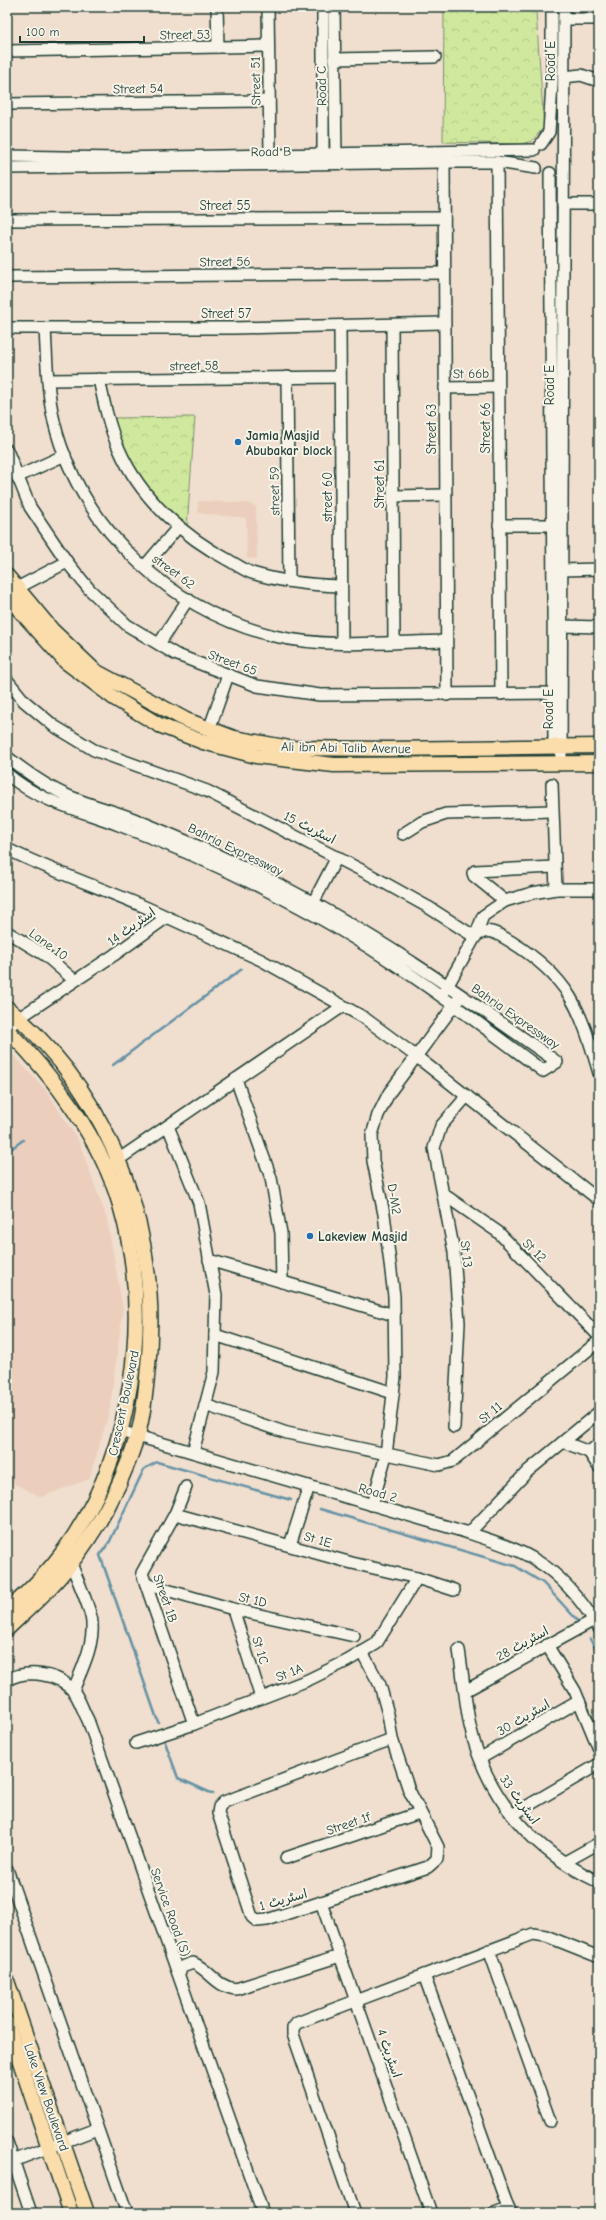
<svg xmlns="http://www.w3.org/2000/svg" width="606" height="2220" font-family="'Comic Neue','Playpen Sans Arabic',sans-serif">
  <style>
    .built { fill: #ebcfbc }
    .forest { fill: url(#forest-crowns); stroke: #789269 }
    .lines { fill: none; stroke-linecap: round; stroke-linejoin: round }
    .stream { stroke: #6593a6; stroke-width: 2.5 }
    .minor-casing { stroke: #1f3d34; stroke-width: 14 }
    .major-casing { stroke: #1f3d34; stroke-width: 17 }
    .minor { stroke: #f7f3e8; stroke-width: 11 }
    .major { stroke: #faddab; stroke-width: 14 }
    .poi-dot { fill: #1f6fb2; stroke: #f7f3e8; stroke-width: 1.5 }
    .labels { text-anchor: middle; stroke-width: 4; stroke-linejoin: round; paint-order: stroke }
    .street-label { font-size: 13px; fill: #1f3d34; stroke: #f7f3e8 }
    .poi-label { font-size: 13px; font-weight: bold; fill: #1f3d34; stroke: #f7f3e8; text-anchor: start }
  </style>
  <defs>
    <pattern id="forest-crowns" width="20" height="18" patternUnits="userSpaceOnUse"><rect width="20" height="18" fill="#d0e89e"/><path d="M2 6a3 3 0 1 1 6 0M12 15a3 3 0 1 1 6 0" fill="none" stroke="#b2c889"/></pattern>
  </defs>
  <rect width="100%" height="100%" fill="#f0dece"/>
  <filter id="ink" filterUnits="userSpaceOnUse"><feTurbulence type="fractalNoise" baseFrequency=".025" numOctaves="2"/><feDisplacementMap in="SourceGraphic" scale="8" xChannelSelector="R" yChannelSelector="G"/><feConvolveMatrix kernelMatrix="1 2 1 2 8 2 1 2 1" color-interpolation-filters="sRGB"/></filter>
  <g filter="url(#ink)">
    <g class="built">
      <path d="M198 501 248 503 256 507 257 559 247 558 246 518 198 513Z"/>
      <path d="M7 1049 46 1090 79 1142 107 1219 123 1309 109 1413 89 1479 41 1497 7 1480Z"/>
    </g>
    <g class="forest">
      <path d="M444 8 536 12 544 127 532 141 521 144 443 142Z"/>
      <path d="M195 417 187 527 165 513 118 447 112 418Z"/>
    </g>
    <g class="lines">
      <g class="stream">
        <path d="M113 1065 242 969"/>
        <path d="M7 1152 23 1140"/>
        <path d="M320 1509 515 1566 543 1583 578 1621"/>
        <path d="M590 1639 599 1655"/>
        <path d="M158 1722 100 1555 110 1541 144 1469 157 1462 291 1500"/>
        <path d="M165 1742 178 1778 213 1794"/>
      </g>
      <g class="minor-casing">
        <g id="minor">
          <path d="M217 7 218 47"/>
          <path d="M268 7 270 154"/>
          <path d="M323 7V160"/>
          <path d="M334 7 336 160"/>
          <path d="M564 19H599"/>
          <path d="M7 51 268 46"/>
          <path d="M334 59 435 57"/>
          <path d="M564 77 581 75 599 81"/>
          <path d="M7 104 269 101"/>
          <path d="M541 144 549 132 552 84V7"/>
          <path d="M7 156 117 158 534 150"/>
          <path d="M444 162 447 695"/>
          <path d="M497 162 501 694"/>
          <path d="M7 168 444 162H497L536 168"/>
          <path d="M550 173 554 741"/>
          <path d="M563 204H599"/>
          <path d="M7 220 444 218"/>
          <path d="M7 277 444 273"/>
          <path d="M392 325 394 642"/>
          <path d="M340 326 342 643"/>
          <path d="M7 328H234L444 323"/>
          <path d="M45 328C47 364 47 399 57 433 86 533 174 611 274 636 330 649 390 642 446 641"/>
          <path d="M287 377 289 581"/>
          <path d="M99 379C104 403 109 427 119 449 140 498 184 537 230 561 237 565 244 570 252 573 281 582 311 585 341 586"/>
          <path d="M48 380 340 377"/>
          <path d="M445 388 498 387"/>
          <path d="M7 450 30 507 67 562 89 589 127 625 175 654 257 686 320 695 554 693"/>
          <path d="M17 477 65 455"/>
          <path d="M393 496 445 495"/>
          <path d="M499 525H552"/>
          <path d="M144 567 179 526"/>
          <path d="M562 570 599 569"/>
          <path d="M17 588 67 562"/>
          <path d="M562 626 599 627"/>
          <path d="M159 644 188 599"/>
          <path d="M7 680 24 701 54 726 94 750 207 791 365 872 428 907 475 937 483 916 505 901 532 893 556 889H599"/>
          <path d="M209 730 228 675"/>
          <path d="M7 757C26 772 48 788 71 797 92 806 114 811 134 819 180 838 226 858 270 880 372 931 465 997 557 1062L543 1071C455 1005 366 938 266 890 219 866 169 844 119 825 80 810 39 802 7 774"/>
          <path d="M561 763 564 7"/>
          <path d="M552 784 556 889"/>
          <path d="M403 834 422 822 446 814 552 811"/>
          <path d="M7 849C59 875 115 892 167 917L114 955 19 1018 7 1029"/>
          <path d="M505 901 474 876 473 873 475 871 554 867"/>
          <path d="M313 903 337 857"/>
          <path d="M167 917 261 960 363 1017 417 1057 599 1200"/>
          <path d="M7 932 45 955 74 980"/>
          <path d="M444 992 475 937C488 926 498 934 510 941 570 978 580 1008 599 1073"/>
          <path d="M236 1079 271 1178 281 1233 282 1282"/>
          <path d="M168 1126 199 1203 216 1295 214 1372 193 1452"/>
          <path d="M112 1164 343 1006"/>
          <path d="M443 1194 498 1232 599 1336"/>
          <path d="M209 1260 394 1315"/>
          <path d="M215 1335 393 1393"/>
          <path d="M205 1405 287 1433 439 1465 453 1461 599 1341"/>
          <path d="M454 1427 459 1323 454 1252 434 1148 441 1126 467 1096"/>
          <path d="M120 1431 469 1533C492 1541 517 1548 537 1561 562 1576 584 1604 599 1628"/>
          <path d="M563 1442 589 1452 599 1467"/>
          <path d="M589 1452 599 1444"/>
          <path d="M186 1487 175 1514 142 1573 194 1724"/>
          <path d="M372 1505 386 1455 395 1377 394 1296 384 1214 373 1161 372 1135 378 1115 389 1093 458 1000"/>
          <path d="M175 1514 352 1563 417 1578 454 1590"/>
          <path d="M469 1533 528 1471 599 1412"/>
          <path d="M290 1545 309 1486"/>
          <path d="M68 1557C74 1571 92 1611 92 1623 94 1646 81 1671 73 1691"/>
          <path d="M146 1584 233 1609 354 1636"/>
          <path d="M233 1609 261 1698"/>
          <path d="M547 1645 575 1691 599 1749"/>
          <path d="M459 1650C463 1675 465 1701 470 1726 486 1798 533 1851 599 1882"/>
          <path d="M362 1652 380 1685 388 1714 392 1739 409 1790 438 1847 437 1859 428 1867 267 1920 257 1921 252 1917 218 1813 219 1807 224 1802 392 1739"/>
          <path d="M7 1680C27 1669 60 1673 74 1692 80 1700 83 1711 88 1720L263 2213"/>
          <path d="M465 1691 594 1620"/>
          <path d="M136 1743 194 1724 308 1680 347 1661 376 1644 417 1578"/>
          <path d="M481 1758 579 1701"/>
          <path d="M512 1815 599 1764"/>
          <path d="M286 1858 419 1813"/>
          <path d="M565 1862 599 1843"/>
          <path d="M7 1869 127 2213"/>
          <path d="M321 1902 431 2213"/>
          <path d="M489 1950 550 2121"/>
          <path d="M179 1973 182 1967 193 1963C210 1970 216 1987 236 1989L340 1956"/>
          <path d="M424 1975 506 2202 511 2213"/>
          <path d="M7 2142 31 2213"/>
          <path d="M13 2161 97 2129"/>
          <path d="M355 2213 293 2034V2028L297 2023 533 1934 546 1936 599 1957"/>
          <path d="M494 2213 508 2208"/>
        </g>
      </g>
      <g class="major-casing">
        <g id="major">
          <path d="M7 576 52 630 95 671 186 720 234 738 290 748 389 749 599 746"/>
          <path d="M7 596 66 662 114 698 159 725 203 742 256 756 334 765 599 763"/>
          <path d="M7 1008C115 1097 164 1240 147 1377 145 1397 143 1419 137 1437 123 1481 100 1526 71 1563 53 1587 29 1608 7 1629"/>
          <path d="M7 1030C55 1077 101 1140 120 1205 153 1317 133 1454 65 1549 49 1572 28 1592 7 1611"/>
          <path d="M7 1981 87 2213"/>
          <path d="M7 2023 71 2213"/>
        </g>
      </g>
      <use href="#minor" class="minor"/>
      <use href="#major" class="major"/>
    </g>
  </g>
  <g class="poi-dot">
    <circle cx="238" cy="442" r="4"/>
    <circle cx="310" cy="1236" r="4"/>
  </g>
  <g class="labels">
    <g class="street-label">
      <text transform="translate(185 34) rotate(-1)" y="5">Street 53</text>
      <text transform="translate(550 61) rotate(-90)" y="5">Road E</text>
      <text transform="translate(255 81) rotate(-91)" y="5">Street 51</text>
      <text transform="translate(321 86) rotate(-91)" y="5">Road C</text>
      <text transform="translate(138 88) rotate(-1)" y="5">Street 54</text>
      <text transform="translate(271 151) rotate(-1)" y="5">Road B</text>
      <text x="225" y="210">Street 55</text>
      <text transform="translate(225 261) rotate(-1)" y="5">Street 56</text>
      <text x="226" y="318">Street 57</text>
      <text transform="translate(194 365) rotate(-1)" y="5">street 58</text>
      <text transform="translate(471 373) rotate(-1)" y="5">St 66b</text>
      <text transform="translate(549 385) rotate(-90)" y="5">Road E</text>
      <text transform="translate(485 428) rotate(-90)" y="5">Street 66</text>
      <text transform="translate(431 429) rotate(-90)" y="5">Street 63</text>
      <text transform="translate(379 484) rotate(-90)" y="5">Street 61</text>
      <text transform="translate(274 491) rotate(-91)" y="5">street 59</text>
      <text transform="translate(327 497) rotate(-90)" y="5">street 60</text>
      <text transform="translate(174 571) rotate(36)" y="5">street 62</text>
      <text transform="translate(233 662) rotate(20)" y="5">Street 65</text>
      <text transform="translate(548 709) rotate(-90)" y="5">Road E</text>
      <text transform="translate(346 747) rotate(1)" y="5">Ali ibn Abi Talib Avenue</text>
      <text transform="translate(310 827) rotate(27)" y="5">اسٹریٹ 15</text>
      <text transform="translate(236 849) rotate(26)" y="5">Bahria Expressway</text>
      <text transform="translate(131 926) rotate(-36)" y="5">اسٹریٹ 14</text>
      <text transform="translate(49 944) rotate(36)" y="5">Lane 10</text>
      <text transform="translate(516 1016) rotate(35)" y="5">Bahria Expressway</text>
      <text transform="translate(395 1199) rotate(80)" y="5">D-M2</text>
      <text transform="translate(535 1250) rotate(45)" y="5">St 12</text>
      <text transform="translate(467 1254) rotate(83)" y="5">St 13</text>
      <text transform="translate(123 1403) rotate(-78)" y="5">Crescent Boulevard</text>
      <text transform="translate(490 1412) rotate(-39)" y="5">St 11</text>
      <text transform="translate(378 1492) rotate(16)" y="5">Road 2</text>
      <text transform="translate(318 1539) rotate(16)" y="5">St 1E</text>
      <text transform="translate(166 1598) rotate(71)" y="5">Street 1B</text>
      <text transform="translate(253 1599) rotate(13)" y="5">St 1D</text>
      <text transform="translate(522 1643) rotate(-29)" y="5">اسٹریٹ 28</text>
      <text transform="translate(261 1650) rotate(73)" y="5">St 1C</text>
      <text transform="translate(289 1672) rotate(-22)" y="5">St 1A</text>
      <text transform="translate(523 1717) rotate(-30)" y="5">اسٹریٹ 30</text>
      <text transform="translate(520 1799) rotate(54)" y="5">اسٹریٹ 33</text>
      <text transform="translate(348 1823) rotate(-19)" y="5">Street 1f</text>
      <text transform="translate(283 1899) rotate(-16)" y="5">اسٹریٹ 1</text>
      <text transform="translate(171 1912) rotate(70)" y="5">Service Road (S)</text>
      <text transform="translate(390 2053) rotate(71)" y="5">اسٹریٹ 4</text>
      <text transform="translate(47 2097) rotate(71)" y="5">Lake View Boulevard</text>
    </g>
    <g class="poi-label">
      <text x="246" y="440">Jamia Masjid<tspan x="246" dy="15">Abubakar block</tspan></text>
      <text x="318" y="1241">Lakeview Masjid</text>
    </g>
  </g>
  <rect width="606" height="2220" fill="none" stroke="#f7f3e8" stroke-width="24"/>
  <rect x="12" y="12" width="582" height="2196" fill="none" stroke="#1f3d34" stroke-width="1.5" filter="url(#ink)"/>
  <path d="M20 36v6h124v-6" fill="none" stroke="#1f3d34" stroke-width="2"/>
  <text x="26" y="36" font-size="12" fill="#1f3d34" stroke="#f7f3e8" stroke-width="3" paint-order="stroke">100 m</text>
</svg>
